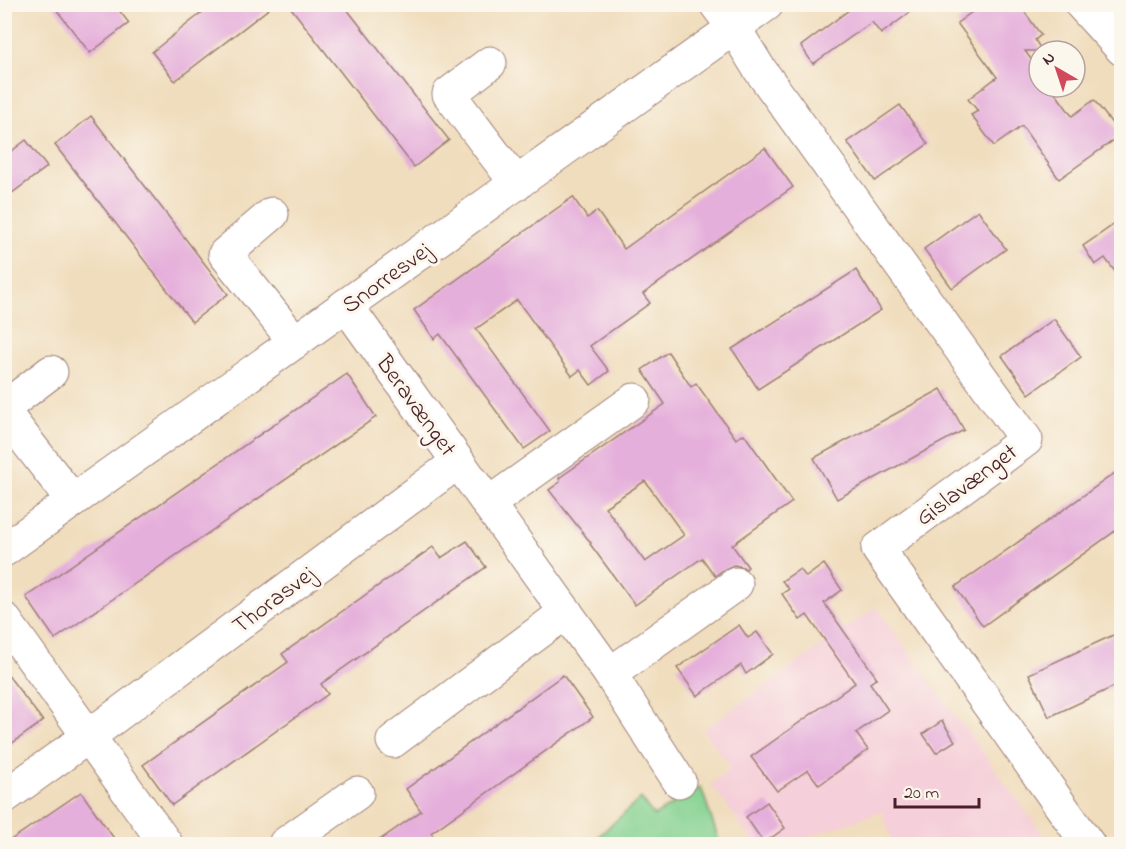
<svg xmlns="http://www.w3.org/2000/svg" width="1126" height="849" font-family="'Indie Flower',sans-serif">
  <style>
    .built { fill: #f5cfd9 }
    .green { fill: #85d291; stroke: #68785e; stroke-width: 1.5 }
    .building { fill: #e5afdb; fill-rule: evenodd }
    .lines { fill: none; stroke-linecap: round; stroke-linejoin: round }
    .minor-casing { stroke: #9d7e74; stroke-width: 35 }
    .minor { stroke: #fff; stroke-width: 33 }
    .labels { text-anchor: middle; stroke-width: 6; stroke-linejoin: round; paint-order: stroke }
    .street-label { font-size: 24px; fill: #4a1f2b; stroke: #fbf7ec }
  </style>
  <rect width="100%" height="100%" fill="#fbf7ec"/>
  <filter id="ink" filterUnits="userSpaceOnUse"><feTurbulence type="fractalNoise" baseFrequency=".0167" numOctaves="2"/><feDisplacementMap in="SourceGraphic" scale="12" xChannelSelector="R" yChannelSelector="G"/><feConvolveMatrix kernelMatrix="1 2 1 2 8 2 1 2 1" color-interpolation-filters="sRGB"/></filter>
  <filter id="wash" filterUnits="userSpaceOnUse"><feTurbulence type="fractalNoise" baseFrequency=".008" numOctaves="4" result="noise"/><feDisplacementMap in="SourceGraphic" scale="24" xChannelSelector="R" yChannelSelector="G"/><feGaussianBlur stdDeviation="1.35" result="paint"/><feColorMatrix in="noise" values="0 0 0 0 0 0 0 0 0 0 0 0 0 0 0 0 0 1.4 0 .05"/><feComposite in="paint" operator="in"/></filter>
  <g filter="url(#wash)">
    <rect width="100%" height="100%" fill="#f0ddbd"/>
    <path class="built" d="M876 607 1050 844H893L882 811 788 844H755L711 784 731 768 703 730Z"/>
    <path class="green" d="M701 787 720 844H590L641 798 654 816Z"/>
    <g id="blocks">
      <g class="building">
        <path d="M52 4H114L129 23 90 53Z"/>
        <path d="M213 4H275L175 81 152 52Z"/>
        <path d="M288 4H343L449 140 414 167Z"/>
        <path d="M857 4H921L881 34 872 22 813 64 801 46Z"/>
        <path d="M983 4H1019L1041 35 1035 40 1042 51H1025L1039 70V87H1051L1072 116 1094 100 1121 135 1059 179 1022 126 994 146 971 115 978 111 968 99 997 77 957 23Z"/>
        <path d="M900 105 928 144 875 181 847 142Z"/>
        <path d="M91 116 228 294 192 322 55 145Z"/>
        <path d="M26 140 47 167 4 199V157Z"/>
        <path d="M765 148 793 187 643 294 650 303 590 346 609 371 591 385 580 370 572 376 517 300 476 329 550 431 524 449 440 334 434 339 414 310 573 197 587 218 597 211 624 249Z"/>
        <path d="M978 210 1006 249 952 288 924 249Z"/>
        <path d="M1122 219V281L1105 258 1095 265 1083 246Z"/>
        <path d="M856 270 881 310 758 389 732 349Z"/>
        <path d="M1054 319 1081 357 1029 394 1002 356Z"/>
        <path d="M668 352 691 387 696 383 736 439 744 434 792 502 732 545 748 567 746 569 743 567 734 565 725 569 715 576 702 558 635 605 590 544 591 543 549 490 560 482 559 478 665 404 642 370ZM645 481 684 535 645 562 605 507Z"/>
        <path d="M347 374 376 417 55 639 26 597Z"/>
        <path d="M941 389 964 430 837 499 814 458Z"/>
        <path d="M1122 468V526L983 626 955 587Z"/>
        <path d="M467 541 486 567 321 684 328 694 172 805 143 765 288 662 282 654 433 547 441 558Z"/>
        <path d="M824 564 842 590 824 603 877 678 870 683 888 710 856 733 868 750 819 785 808 770 777 791 751 757 855 683 807 615 800 620 782 594 789 589 782 581 800 569 806 577Z"/>
        <path d="M739 625 748 638 757 632 773 654 746 674 741 665 697 696 677 668Z"/>
        <path d="M1122 631V683L1049 717 1029 674Z"/>
        <path d="M4 670 43 721 4 749Z"/>
        <path d="M563 675 593 717 431 833 439 844H374L421 811 406 789Z"/>
        <path d="M942 721 955 741 936 753 923 734Z"/>
        <path d="M81 792 118 844H5Z"/>
        <path d="M767 802 785 828 764 843 746 817Z"/>
      </g>
    </g>
  </g>
  <g filter="url(#ink)">
    <use href="#blocks" fill-opacity="0" stroke="#9d7e74" stroke-width="1.5"/>
    <g class="lines">
      <g class="minor-casing">
        <g id="minor">
          <path d="M716 4 734 28 758 67 1026 440 878 549 1088 844"/>
          <path d="M1081 4 1122 49"/>
          <path d="M490 63 449 94 517 184"/>
          <path d="M272 214 225 254 295 342"/>
          <path d="M346 305 610 674 679 781"/>
          <path d="M4 408 51 372"/>
          <path d="M4 412 73 501"/>
          <path d="M488 504 634 400"/>
          <path d="M4 550 767 4"/>
          <path d="M4 619 166 844"/>
          <path d="M610 674 736 584"/>
          <path d="M393 741 566 612"/>
          <path d="M4 797 89 736 458 462"/>
          <path d="M285 844 357 793"/>
        </g>
      </g>
      <use href="#minor" class="minor"/>
    </g>
  </g>
  <g class="labels">
    <g class="street-label">
      <text transform="translate(386 277) rotate(-36)" y="8">Snorresvej</text>
      <text transform="translate(417 405) rotate(54)" y="8">Beravænget</text>
      <text transform="translate(966 484) rotate(-37)" y="8">Gislavænget</text>
      <text transform="translate(273 599) rotate(-37)" y="8">Thorasvej</text>
    </g>
  </g>
  <rect width="1126" height="849" fill="none" stroke="#fbf7ec" stroke-width="24"/>
  <g transform="translate(1057 69) rotate(321)"><circle r="28" fill="#fbf7ec" stroke="#b4a19f" stroke-width="1.5"/>
  <path d="M0-4.5L10 22L0 15L-10 22Z" fill="#d1495b"/>
  <text y="-9" font-size="16" font-weight="bold" text-anchor="middle" fill="#4a1f2b">N</text>
  </g>
  <path d="M895 798v9h84v-9" fill="none" stroke="#4a1f2b" stroke-width="3"/>
  <text x="904" y="798" font-size="18" fill="#4a1f2b" stroke="#fbf7ec" stroke-width="4.5" paint-order="stroke">20 m</text>
</svg>
